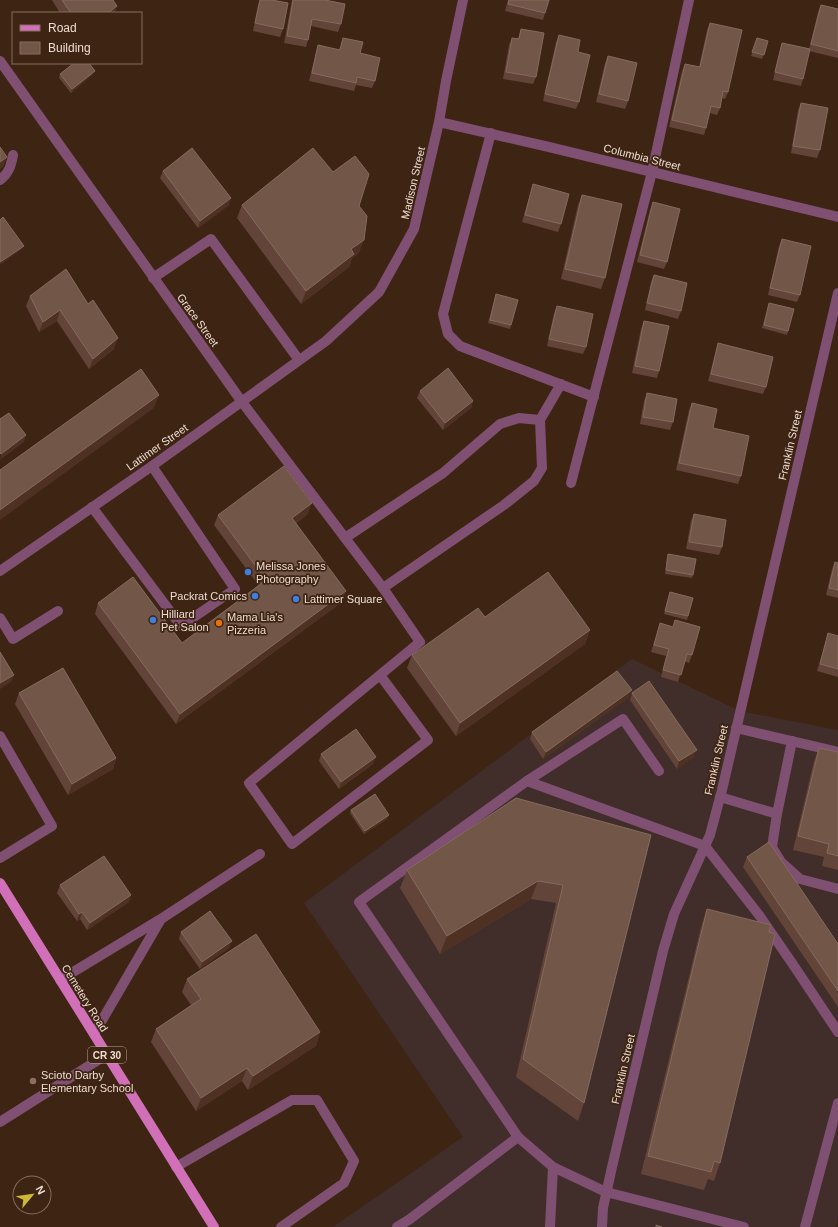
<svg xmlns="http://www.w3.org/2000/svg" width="838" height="1227" font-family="Arial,sans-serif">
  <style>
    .industrial { fill: #412d29 }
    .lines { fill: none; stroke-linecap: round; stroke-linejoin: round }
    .lane { stroke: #7f5072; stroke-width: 10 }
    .street { stroke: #7f5072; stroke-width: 10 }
    .primary { stroke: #d170b8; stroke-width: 10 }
    .wall { fill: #624538 }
    .shaded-wall { fill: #4e3122 }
    .building { fill: #725648; stroke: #856b5e }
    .shop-dot { fill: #3f7fe0; stroke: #3e2413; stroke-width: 1.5 }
    .food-dot { fill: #e8710a; stroke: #3e2413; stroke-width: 1.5 }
    .education-dot { fill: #8d6e63; stroke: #3e2413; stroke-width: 1.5 }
    .labels { text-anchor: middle; stroke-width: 3.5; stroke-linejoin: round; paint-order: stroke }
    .shield { fill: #3e2413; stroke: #b9a599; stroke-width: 1 }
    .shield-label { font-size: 10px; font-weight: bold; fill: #eedcd2 }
    .street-label { font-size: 11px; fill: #eedcd2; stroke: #3e2413 }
    .poi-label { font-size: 11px; fill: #eedcd2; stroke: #3e2413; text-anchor: start }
  </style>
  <rect width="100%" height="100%" fill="#3e2413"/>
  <path class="industrial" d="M632 659 740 711 838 730V1218L836 1227H333L463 1137 304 903Z"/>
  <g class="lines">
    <g class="lane">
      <path d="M491 133 443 314 448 334 460 346 594 397"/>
      <path d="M0 180C9 173 11 166 13 155"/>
      <path d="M153 278 211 239 299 360"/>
      <path d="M571 483 652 172 689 0"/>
      <path d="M92 507 181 626 235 589 152 466"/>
      <path d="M345 538 443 473 500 424 519 418 540 420"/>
      <path d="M0 618 13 639 58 611"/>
      <path d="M380 675 428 740 292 844 249 783 420 642 383 588 504 505 534 481 542 468 540 420 561 384"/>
      <path d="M736 728 838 752"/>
      <path d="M0 736 52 826 0 858"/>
      <path d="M527 781 623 719 659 771"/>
      <path d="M720 797 777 814 772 847 781 862 800 879 838 889"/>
      <path d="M777 814 792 741"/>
      <path d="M60 980 159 920"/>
      <path d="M94 1034 161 919 260 854"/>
      <path d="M0 1122 106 1055"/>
      <path d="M176 1167 292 1100H317L354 1161 344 1183 281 1227"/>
      <path d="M397 1227 410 1219 518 1137"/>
      <path d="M550 1227 553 1167"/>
      <path d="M744 1227 606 1192 553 1167 518 1137 359 902 527 781 705 846 759 915 792 963 838 1032"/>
      <path d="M805 1227 838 1103"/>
    </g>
    <g class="street">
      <path d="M0 61 242 402 383 588"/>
      <path d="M439 122 549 147 838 217"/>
      <path d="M0 571 152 466 326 341 379 292 414 229 439 122 446 81 463 0"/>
      <path d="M602 1227 603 1208 612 1167 663 951 674 914 710 835 722 790 838 293"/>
    </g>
    <path class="primary" d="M0 883 214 1227"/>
  </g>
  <g class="wall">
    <path d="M52 0H113L115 13H60Z"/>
    <path d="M260 0H272L283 29 280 37 253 31 258 5Z"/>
    <path d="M292 0H325L341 24 338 32 311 26 308 40 306 47 284 43Z"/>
    <path d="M508 0H549L545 13 543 20 505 11Z"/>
    <path d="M821 5 838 9V58L809 51 803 79 801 86 773 80 780 50 782 43 809 49 818 12Z"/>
    <path d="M710 23 728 92 725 99 722 98 720 108 717 115 710 113 706 128 704 135 669 127 682 71 685 64 699 67 707 30Z"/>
    <path d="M521 29 536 77 533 84 503 79 509 45 512 38 518 39Z"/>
    <path d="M559 35 578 52 579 102 576 109 543 101 556 42Z"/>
    <path d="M343 38 360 53 375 81 372 88 356 85 354 91 309 81 316 52 318 45 339 50Z"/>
    <path d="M757 38 768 41 762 59 751 56Z"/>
    <path d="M608 56 628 101 625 109 596 102 605 63Z"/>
    <path d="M60 74H93L71 93 59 78Z"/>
    <path d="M801 103 820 150 817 158 791 153 798 110Z"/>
    <path d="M163 171 229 205 198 228 160 178Z"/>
    <path d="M533 184 561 224 558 232 522 222Z"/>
    <path d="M582 195 605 278 601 289 561 279 578 205Z"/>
    <path d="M653 202 667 262 664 269 637 262 650 210Z"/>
    <path d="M242 205 359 206V253L352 258 349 267 301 304 237 218Z"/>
    <path d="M782 239 800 295 797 302 768 295 779 246Z"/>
    <path d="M654 275 681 311 678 319 645 310 651 282Z"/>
    <path d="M496 294 511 325 510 329 488 323Z"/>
    <path d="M30 296 88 304 114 349 89 369 57 321 39 332 26 306Z"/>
    <path d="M769 303 788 331 787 335 762 328Z"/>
    <path d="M557 306 586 347 583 354 547 346 554 313Z"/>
    <path d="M644 321 659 371 657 378 632 373 641 329Z"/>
    <path d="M718 343 766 387 763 394 708 381 716 351Z"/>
    <path d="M420 391 473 401 471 408 443 430 417 398Z"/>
    <path d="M647 393 673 422 670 430 640 424 644 401Z"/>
    <path d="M692 403 713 428 741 476 738 484 676 470 689 410Z"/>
    <path d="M308 514 296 523 342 602 176 724 95 614 98 603 182 643 259 586 214 525 218 515Z"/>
    <path d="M694 514 722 547 719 555 686 549 691 521Z"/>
    <path d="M668 554 693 575 692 578 665 574 667 558Z"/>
    <path d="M835 562 838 563V598L826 595 832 569Z"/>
    <path d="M670 592 688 616 687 620 664 614Z"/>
    <path d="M485 617 590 630 585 644 456 736 407 668 412 655Z"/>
    <path d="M660 623 692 655 689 663 684 661 678 682 661 677 666 656 651 652Z"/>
    <path d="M828 633 838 636V677L817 671 826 641Z"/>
    <path d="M19 693 116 758 113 769 68 795 15 704Z"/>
    <path d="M632 693 694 757 677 769 630 700Z"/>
    <path d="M629 697 543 759 530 739 532 732Z"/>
    <path d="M819 748 838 752V870L822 866 824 857 793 850 814 761Z"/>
    <path d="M321 754 373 764 339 789 319 761Z"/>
    <path d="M351 810 387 819 364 834 350 813Z"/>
    <path d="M651 835 584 1103 578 1121 516 1077 556 903 531 899 440 954 400 888 407 870Z"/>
    <path d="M747 857 838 944V1007L743 867Z"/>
    <path d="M60 885 129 902 87 930 80 919 77 921 57 893Z"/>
    <path d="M707 909 720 1163 714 1181 708 1179 704 1190 641 1174 701 927Z"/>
    <path d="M181 932 229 948 200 969 179 939Z"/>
    <path d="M187 979 320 1032 316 1046 248 1090 242 1081 196 1111 151 1042 156 1029 191 1005 182 992Z"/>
  </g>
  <g class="shaded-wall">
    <path d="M117 6 115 13H108Z"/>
    <path d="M95 71 93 74 71 93 72 89Z"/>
    <path d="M7 157 3 167 0 169V162Z"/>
    <path d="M231 198 229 205 198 228 200 221Z"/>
    <path d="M364 240 359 253 352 258 349 267 301 304 306 291 351 249Z"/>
    <path d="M24 246 22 249 0 265V262Z"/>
    <path d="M60 310 57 321 39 332 43 322Z"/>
    <path d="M118 338 114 349 89 369 93 359Z"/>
    <path d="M159 395 154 408 0 520V510Z"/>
    <path d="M473 401 471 408 443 430 445 423Z"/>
    <path d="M26 435 24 442 0 460 1 454Z"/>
    <path d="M312 503 308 514 288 528 292 518Z"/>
    <path d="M346 591 342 602 176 724 180 714Z"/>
    <path d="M590 630 585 644 456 736 460 723Z"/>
    <path d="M14 675 11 682 0 689V683Z"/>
    <path d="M632 690 629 697 543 759 546 752Z"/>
    <path d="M697 750 694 757 677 769 679 761Z"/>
    <path d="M376 757 373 764 339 789 341 782Z"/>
    <path d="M116 758 113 769 68 795 72 784Z"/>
    <path d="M389 815 387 819 364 834 365 831Z"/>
    <path d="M538 881 531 899 440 954 447 936Z"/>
    <path d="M131 895 129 902 87 930 90 923Z"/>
    <path d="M82 912 80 919 77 921 79 914Z"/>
    <path d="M232 941 229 948 200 969 202 962Z"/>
    <path d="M320 1032 316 1046 248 1090 253 1076Z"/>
    <path d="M247 1068 242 1081 196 1111 201 1098Z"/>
  </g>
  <g class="building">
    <path d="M62 0H113L117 6 108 13H71Z"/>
    <path d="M260 0H272L288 3 283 29 255 23Z"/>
    <path d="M293 0H325L345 4 341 24 312 19 308 40 287 36Z"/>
    <path d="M509 0H549L545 13 508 4Z"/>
    <path d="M821 5 838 9V51L811 44Z"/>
    <path d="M710 23 742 30 728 92 723 91 720 108 711 106 706 128 672 120 685 64 700 67Z"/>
    <path d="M521 29 544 33 536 77 506 72 512 38 519 39Z"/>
    <path d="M559 35 580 40 578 52 590 55 579 102 545 94Z"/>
    <path d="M343 38 363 42 360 53 380 58 375 81 357 77 356 83 312 73 318 45 340 50Z"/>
    <path d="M757 38 768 41 764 55 752 52Z"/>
    <path d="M782 43 810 49 803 79 775 72Z"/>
    <path d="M608 56 637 63 628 101 599 94Z"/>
    <path d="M74 63H89L95 71 72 89 60 74Z"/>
    <path d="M801 103 828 108 820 150 793 146Z"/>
    <path d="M0 147 7 157 0 162Z"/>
    <path d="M192 148 231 198 200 221 163 171Z"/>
    <path d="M313 148 333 172 355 156 369 174 359 206 367 216 364 240 351 249 354 254 306 291 242 205Z"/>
    <path d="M533 184 569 194 561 224 525 215Z"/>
    <path d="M582 195 622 204 605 278 565 269Z"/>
    <path d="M653 202 680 209 667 262 640 255Z"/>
    <path d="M3 217 24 246 0 262V220Z"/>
    <path d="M782 239 811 246 800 295 770 288Z"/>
    <path d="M66 269 88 304 93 300 118 338 93 359 60 310 43 322 30 296Z"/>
    <path d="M654 275 687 283 681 311 647 303Z"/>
    <path d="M496 294 518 300 511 325 490 320Z"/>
    <path d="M769 303 794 309 788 331 764 325Z"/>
    <path d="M557 306 593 314 586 347 549 339Z"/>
    <path d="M644 321 669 326 659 371 635 366Z"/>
    <path d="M718 343 773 357 766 387 711 374Z"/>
    <path d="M448 368 473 401 445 423 420 391Z"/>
    <path d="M141 369 159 395 0 510V470Z"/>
    <path d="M647 393 677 399 673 422 643 417Z"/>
    <path d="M692 403 717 409 713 428 749 436 741 476 679 463Z"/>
    <path d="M9 413 26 435 1 454 0 453V419Z"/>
    <path d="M284 466 312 503 292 518 346 591 180 714 98 603 133 577 182 643 266 580 218 515Z"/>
    <path d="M694 514 726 520 722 547 689 542Z"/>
    <path d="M668 554 696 559 693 575 666 570Z"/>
    <path d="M835 562 838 563V590L829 588Z"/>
    <path d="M548 572 590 630 460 723 412 655 478 608 485 617Z"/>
    <path d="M670 592 693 598 688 616 665 611Z"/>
    <path d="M675 620 700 627 692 655 687 654 681 675 663 670 669 649 654 645 660 623 673 627Z"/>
    <path d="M828 633 838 636V669L820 664Z"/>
    <path d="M0 652 14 675 0 683Z"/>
    <path d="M63 668 116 758 72 784 19 693Z"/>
    <path d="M617 671 632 690 546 752 532 732Z"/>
    <path d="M649 681 697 750 679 761 632 693Z"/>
    <path d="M356 729 376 757 341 782 321 754Z"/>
    <path d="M819 748 838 752V856L827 853 829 844 798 836Z"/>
    <path d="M375 794 389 815 365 831 351 810Z"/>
    <path d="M516 798 651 835 584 1103 523 1059 563 885 538 881 447 936 407 870Z"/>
    <path d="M769 842 838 944V991L747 857Z"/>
    <path d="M104 856 131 895 90 923 82 912 79 914 60 885Z"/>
    <path d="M707 909 771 925 769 932 775 934 720 1163 714 1161 711 1172 648 1156Z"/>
    <path d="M210 911 232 941 202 962 181 932Z"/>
    <path d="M256 934 320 1032 253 1076 247 1068 201 1098 156 1029 201 999 187 979Z"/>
    <path d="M656 1225 662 1227H656Z"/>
  </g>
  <g class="shop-dot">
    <circle cx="248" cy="572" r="4"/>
    <circle cx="255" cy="596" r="4"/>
    <circle cx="296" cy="599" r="4"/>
    <circle cx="153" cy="620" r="4"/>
  </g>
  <circle class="food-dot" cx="219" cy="623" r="4"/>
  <circle class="education-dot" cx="33" cy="1081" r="4"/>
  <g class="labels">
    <rect class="shield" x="88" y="1047" width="38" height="16" rx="3"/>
    <g class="shield-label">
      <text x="107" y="1059">CR 30</text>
    </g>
    <g class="street-label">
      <text transform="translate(642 157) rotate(14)" y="4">Columbia Street</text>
      <text transform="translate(413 183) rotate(-77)" y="4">Madison Street</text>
      <text transform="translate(198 320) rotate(54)" y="4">Grace Street</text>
      <text transform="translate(790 445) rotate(-77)" y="4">Franklin Street</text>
      <text transform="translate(157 447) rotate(-35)" y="4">Lattimer Street</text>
      <text transform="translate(716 760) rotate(-77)" y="4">Franklin Street</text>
      <text transform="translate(85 998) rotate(58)" y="4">Cemetery Road</text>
      <text transform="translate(623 1069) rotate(-77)" y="4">Franklin Street</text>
    </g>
    <g class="poi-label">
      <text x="256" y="570">Melissa Jones<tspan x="256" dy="13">Photography</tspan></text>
      <text x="247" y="600" text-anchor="end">Packrat Comics</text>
      <text x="304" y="603">Lattimer Square</text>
      <text x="161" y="618">Hilliard<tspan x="161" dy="13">Pet Salon</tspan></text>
      <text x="227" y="621">Mama Lia's<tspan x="227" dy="13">Pizzeria</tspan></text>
      <text x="41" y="1079">Scioto Darby<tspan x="41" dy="13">Elementary School</tspan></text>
    </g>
  </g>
  <rect x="12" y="12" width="130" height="52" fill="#3e2413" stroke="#846e5f"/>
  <rect x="20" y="25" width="20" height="6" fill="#d170b8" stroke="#846e5f"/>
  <text x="48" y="32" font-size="12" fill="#eedcd2">Road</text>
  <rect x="20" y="42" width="20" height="12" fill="#725648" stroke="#846e5f"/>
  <text x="48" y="52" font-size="12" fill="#eedcd2">Building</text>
  <g transform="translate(32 1195) rotate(61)"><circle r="19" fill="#3e2413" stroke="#846e5f"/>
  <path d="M0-3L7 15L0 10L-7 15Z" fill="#ceb837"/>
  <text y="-6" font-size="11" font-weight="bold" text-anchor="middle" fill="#eedcd2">N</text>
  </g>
</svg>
